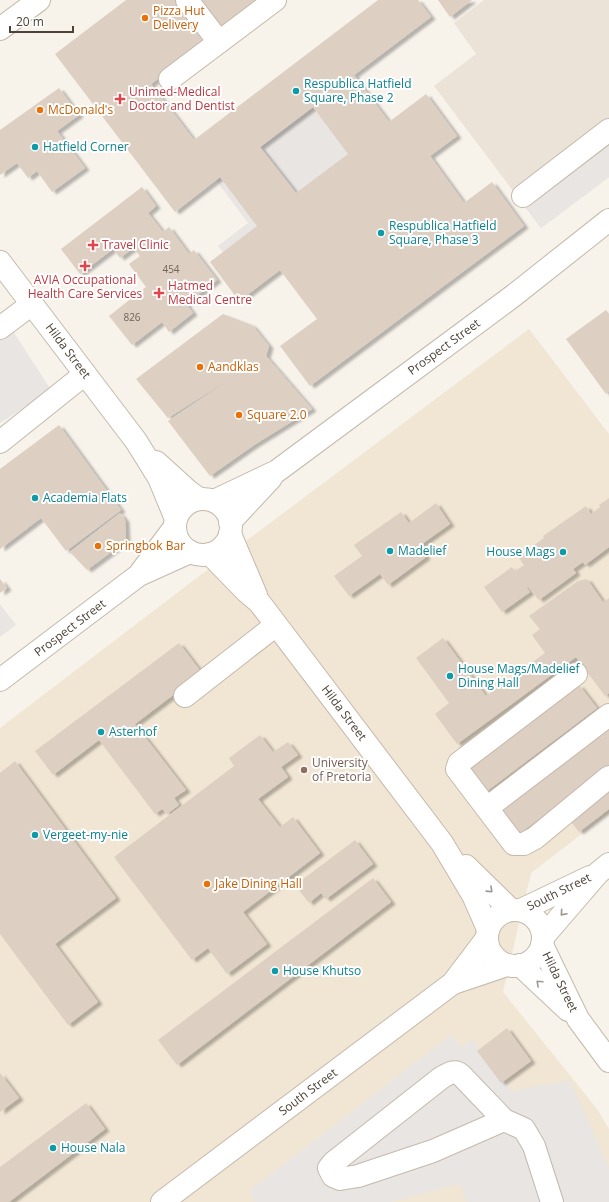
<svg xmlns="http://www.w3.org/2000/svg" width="609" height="1202" font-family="'Open Sans',sans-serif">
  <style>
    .residential { fill: #ebe3d8 }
    .education { fill: #f1e6d3 }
    .parking { fill: #e8e5e2 }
    .building { fill: #ddcfc1; fill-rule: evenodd; filter: url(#shadow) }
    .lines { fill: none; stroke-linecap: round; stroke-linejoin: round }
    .minor-casing { stroke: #c4b9ab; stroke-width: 24 }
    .minor { stroke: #fff; stroke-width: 22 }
    .oneway { stroke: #9d9791 }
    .food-dot { fill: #e8710a; stroke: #fff; stroke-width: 1.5 }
    .culture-dot { fill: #0f9aa8; stroke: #fff; stroke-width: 1.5 }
    .health-dot { fill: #e0444e; stroke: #fff; stroke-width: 1.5 }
    .education-dot { fill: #8d6e63; stroke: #fff; stroke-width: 1.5 }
    .labels { text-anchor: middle; stroke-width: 4; stroke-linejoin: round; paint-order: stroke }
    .number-label { font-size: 10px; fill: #70655a }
    .food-label { font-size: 12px; fill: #c56008; stroke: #fff; text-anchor: start }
    .culture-label { font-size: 12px; fill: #0d838f; stroke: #fff; text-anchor: start }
    .health-label { font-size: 12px; fill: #be3a42; stroke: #fff; text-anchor: start }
    .street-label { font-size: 12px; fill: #4c4237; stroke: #fff }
    .education-label { font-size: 12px; fill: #785e54; stroke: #fff; text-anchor: start }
  </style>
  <defs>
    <filter id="shadow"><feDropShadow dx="4.5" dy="2.5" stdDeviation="1" flood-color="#0004"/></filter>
  </defs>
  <rect width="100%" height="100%" fill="#f7f2ea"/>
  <path class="residential" d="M484 0H609V177L541 228 434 86 476 54 454 23Z"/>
  <path class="education" d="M529 329 609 434V813L531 873 503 992 597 1109 609 1129V1202H0V728L194 580Z"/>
  <g class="parking">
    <path d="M316 86 373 161 233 266 218 246 248 223 207 168Z"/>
    <path d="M609 132V177L541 228 520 199Z"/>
    <path d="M9 325 51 390 0 423V330Z"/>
    <path d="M0 604 16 625 0 637Z"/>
    <path d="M451 1035 462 1048 472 1039 512 1091 570 1080 609 1168V1202H467L460 1184 390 1202H255L249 1191Z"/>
  </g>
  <g class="building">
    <path d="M126 0H181L211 39 151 84 194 140 378 0H418L431 17 354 75 389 122 426 94 457 136 430 156 443 174 464 203 492 182 524 226 310 386 280 346 317 319 280 270 239 301 210 262 257 226 220 177 175 212 55 54ZM313 107 348 154 296 193 260 147Z"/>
    <path d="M198 0H267L223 33Z"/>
    <path d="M438 0H472L450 17Z"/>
    <path d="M59 88 79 115 57 131 85 168 52 192 37 171 28 178 17 163 0 175V130Z"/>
    <path d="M142 187 156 206 148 213 163 232 169 227 189 254 194 250 217 280 186 304 193 313 169 332 162 322 132 345 109 316 146 287 129 264 140 256 133 248 120 258 113 249 80 274 61 249Z"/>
    <path d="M606 310 609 314V391L606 394 566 339Z"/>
    <path d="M223 314 252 325 269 346 266 356 312 409 254 445 210 476 168 421 245 369 168 418 136 379Z"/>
    <path d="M59 425 121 510 66 551 41 518 0 549V469Z"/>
    <path d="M609 498V547L585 565 583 562 573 569 576 573 539 600 528 587 527 588 530 592 502 612 484 587 512 567 515 571 524 565 518 557 544 538 543 536 586 506 591 514 600 507 599 505Z"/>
    <path d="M436 503 450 524 419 546 426 557 388 585 380 574 349 596 334 576 362 556 354 545 401 512 409 523Z"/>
    <path d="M120 513 125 520 126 541 87 570 70 552Z"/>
    <path d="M0 579 7 588 0 593Z"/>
    <path d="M587 579 603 602 609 598V693L605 696 576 657 457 744 435 714 449 703 416 658 443 638 486 696 545 653 532 635 540 629 529 616 578 581Z"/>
    <path d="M179 643 202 673 135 724 186 790 174 798 179 805 167 814 162 809 155 814 99 740 53 775 35 751Z"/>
    <path d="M579 685 597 708 483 794 465 770Z"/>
    <path d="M609 725V766L515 837 495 810Z"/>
    <path d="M260 735 273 752 288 742 298 755 281 767 288 777 258 799 280 827 293 817 320 853 243 912 267 944 227 974 208 948 192 960 114 857 234 766 229 758Z"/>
    <path d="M15 761 116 898 55 944 98 1002 68 1025 0 934V773Z"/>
    <path d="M609 789V809L579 832 569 819Z"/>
    <path d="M355 840 373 864 326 899 321 893 309 903 295 885Z"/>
    <path d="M373 878 391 902 177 1065 158 1040Z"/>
    <path d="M507 1028 531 1061 501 1083 477 1051Z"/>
    <path d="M0 1073 19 1098 0 1112Z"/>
    <path d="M86 1103 105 1129 9 1202H0V1167Z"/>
  </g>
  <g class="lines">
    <g class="minor-casing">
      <g id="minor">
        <path d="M187 0 219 42"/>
        <path d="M0 29 39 0"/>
        <path d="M170 79 275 0"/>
        <path d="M523 196 609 130"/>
        <path d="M0 262 136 441 159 478 176 519"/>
        <path d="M0 328 32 304"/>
        <path d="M0 442 85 374"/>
        <path d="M156 462 188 491 199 499"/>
        <circle cx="203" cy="527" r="28"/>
        <path d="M214 501 277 471 513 296 609 220"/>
        <path d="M230 522 271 478"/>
        <path d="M230 534 256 595"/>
        <path d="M210 554 246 591 259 602 442 843 473 895 488 929"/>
        <path d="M141 572 174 528"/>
        <path d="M576 674 459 763 457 769 514 844H524L535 838 609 777"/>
        <path d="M0 680 139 575 190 552"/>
        <path d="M185 696 276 625"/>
        <path d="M487 808 609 715"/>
        <path d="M466 866 511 910"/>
        <path d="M521 910 590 877"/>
        <circle cx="515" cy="938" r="28"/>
        <path d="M543 937 598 873 609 864"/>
        <path d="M542 945 578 1019 609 1061"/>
        <path d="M520 965 568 1010"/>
        <path d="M453 983 507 965"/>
        <path d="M504 1120 433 1151 358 1176 340 1179 333 1176 329 1168 333 1163 441 1078C448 1074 454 1069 461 1075L504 1120 524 1129 534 1146 552 1202"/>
        <path d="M162 1202 453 983 487 938"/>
      </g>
    </g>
    <use href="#minor" class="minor"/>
  </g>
  <defs><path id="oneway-chevron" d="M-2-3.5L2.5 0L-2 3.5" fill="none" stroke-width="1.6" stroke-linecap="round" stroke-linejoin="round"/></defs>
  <g class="oneway">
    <use href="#oneway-chevron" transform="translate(490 890) rotate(44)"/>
    <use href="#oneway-chevron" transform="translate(563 913) rotate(131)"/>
    <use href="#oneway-chevron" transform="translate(539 983) rotate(-137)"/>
  </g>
  <g class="food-dot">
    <circle cx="145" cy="18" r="4"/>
    <circle cx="40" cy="110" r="4"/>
    <circle cx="200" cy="367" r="4"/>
    <circle cx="239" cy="415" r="4"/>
    <circle cx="98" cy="546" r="4"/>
    <circle cx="207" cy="884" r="4"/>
  </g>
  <g class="culture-dot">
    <circle cx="296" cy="91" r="4"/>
    <circle cx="35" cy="147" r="4"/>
    <circle cx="381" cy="233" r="4"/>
    <circle cx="35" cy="498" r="4"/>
    <circle cx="390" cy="551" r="4"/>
    <circle cx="563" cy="552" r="4"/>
    <circle cx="450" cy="676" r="4"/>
    <circle cx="101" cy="732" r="4"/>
    <circle cx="35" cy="835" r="4"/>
    <circle cx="275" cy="971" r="4"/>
    <circle cx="53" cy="1148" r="4"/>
  </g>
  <g class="health-dot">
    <path d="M118 93h4v4h4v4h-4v4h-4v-4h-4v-4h4z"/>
    <path d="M91 239h4v4h4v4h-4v4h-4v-4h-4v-4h4z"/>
    <path d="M83 260h4v4h4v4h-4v4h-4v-4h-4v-4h4z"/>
    <path d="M157 287h4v4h4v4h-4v4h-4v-4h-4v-4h4z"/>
  </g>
  <circle class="education-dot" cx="304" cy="770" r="4"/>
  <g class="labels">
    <g class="number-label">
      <text x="171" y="273">454</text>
      <text x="132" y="321">826</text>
    </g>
    <g class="food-label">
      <text x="153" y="15">Pizza Hut<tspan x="153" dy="14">Delivery</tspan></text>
      <text x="48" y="114">McDonald's</text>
      <text x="208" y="371">Aandklas</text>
      <text x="247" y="419">Square 2.0</text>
      <text x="106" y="550">Springbok Bar</text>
      <text x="215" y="888">Jake Dining Hall</text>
    </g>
    <g class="culture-label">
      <text x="304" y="88">Respublica Hatfield<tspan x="304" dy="14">Square, Phase 2</tspan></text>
      <text x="43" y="151">Hatfield Corner</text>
      <text x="389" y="230">Respublica Hatfield<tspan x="389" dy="14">Square, Phase 3</tspan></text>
      <text x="43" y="502">Academia Flats</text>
      <text x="398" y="555">Madelief</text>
      <text x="555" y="556" text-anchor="end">House Mags</text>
      <text x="458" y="673">House Mags/Madelief<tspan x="458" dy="14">Dining Hall</tspan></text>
      <text x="109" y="736">Asterhof</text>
      <text x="43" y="839">Vergeet-my-nie</text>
      <text x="283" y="975">House Khutso</text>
      <text x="61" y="1152">House Nala</text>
    </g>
    <g class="health-label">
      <text x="129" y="96">Unimed-Medical<tspan x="129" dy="14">Doctor and Dentist</tspan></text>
      <text x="102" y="249">Travel Clinic</text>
      <text x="85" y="284" text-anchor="middle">AVIA Occupational<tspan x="85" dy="14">Health Care Services</tspan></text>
      <text x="168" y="290">Hatmed<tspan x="168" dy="14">Medical Centre</tspan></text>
    </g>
    <g class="street-label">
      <text transform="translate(444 347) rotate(-36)" y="4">Prospect Street</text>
      <text transform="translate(68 351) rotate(53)" y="4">Hilda Street</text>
      <text transform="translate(70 628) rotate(-37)" y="4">Prospect Street</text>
      <text transform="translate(344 713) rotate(53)" y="4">Hilda Street</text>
      <text transform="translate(559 892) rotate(-26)" y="4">South Street</text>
      <text transform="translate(560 982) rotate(64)" y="4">Hilda Street</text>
      <text transform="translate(308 1092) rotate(-37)" y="4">South Street</text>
    </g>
    <g class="education-label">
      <text x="312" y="767">University<tspan x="312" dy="14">of Pretoria</tspan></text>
    </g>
  </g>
  <path d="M10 26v6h63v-6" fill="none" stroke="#4c4237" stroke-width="2"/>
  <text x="16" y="26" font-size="12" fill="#4c4237" stroke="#ffffff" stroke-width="3" paint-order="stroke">20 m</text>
</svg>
